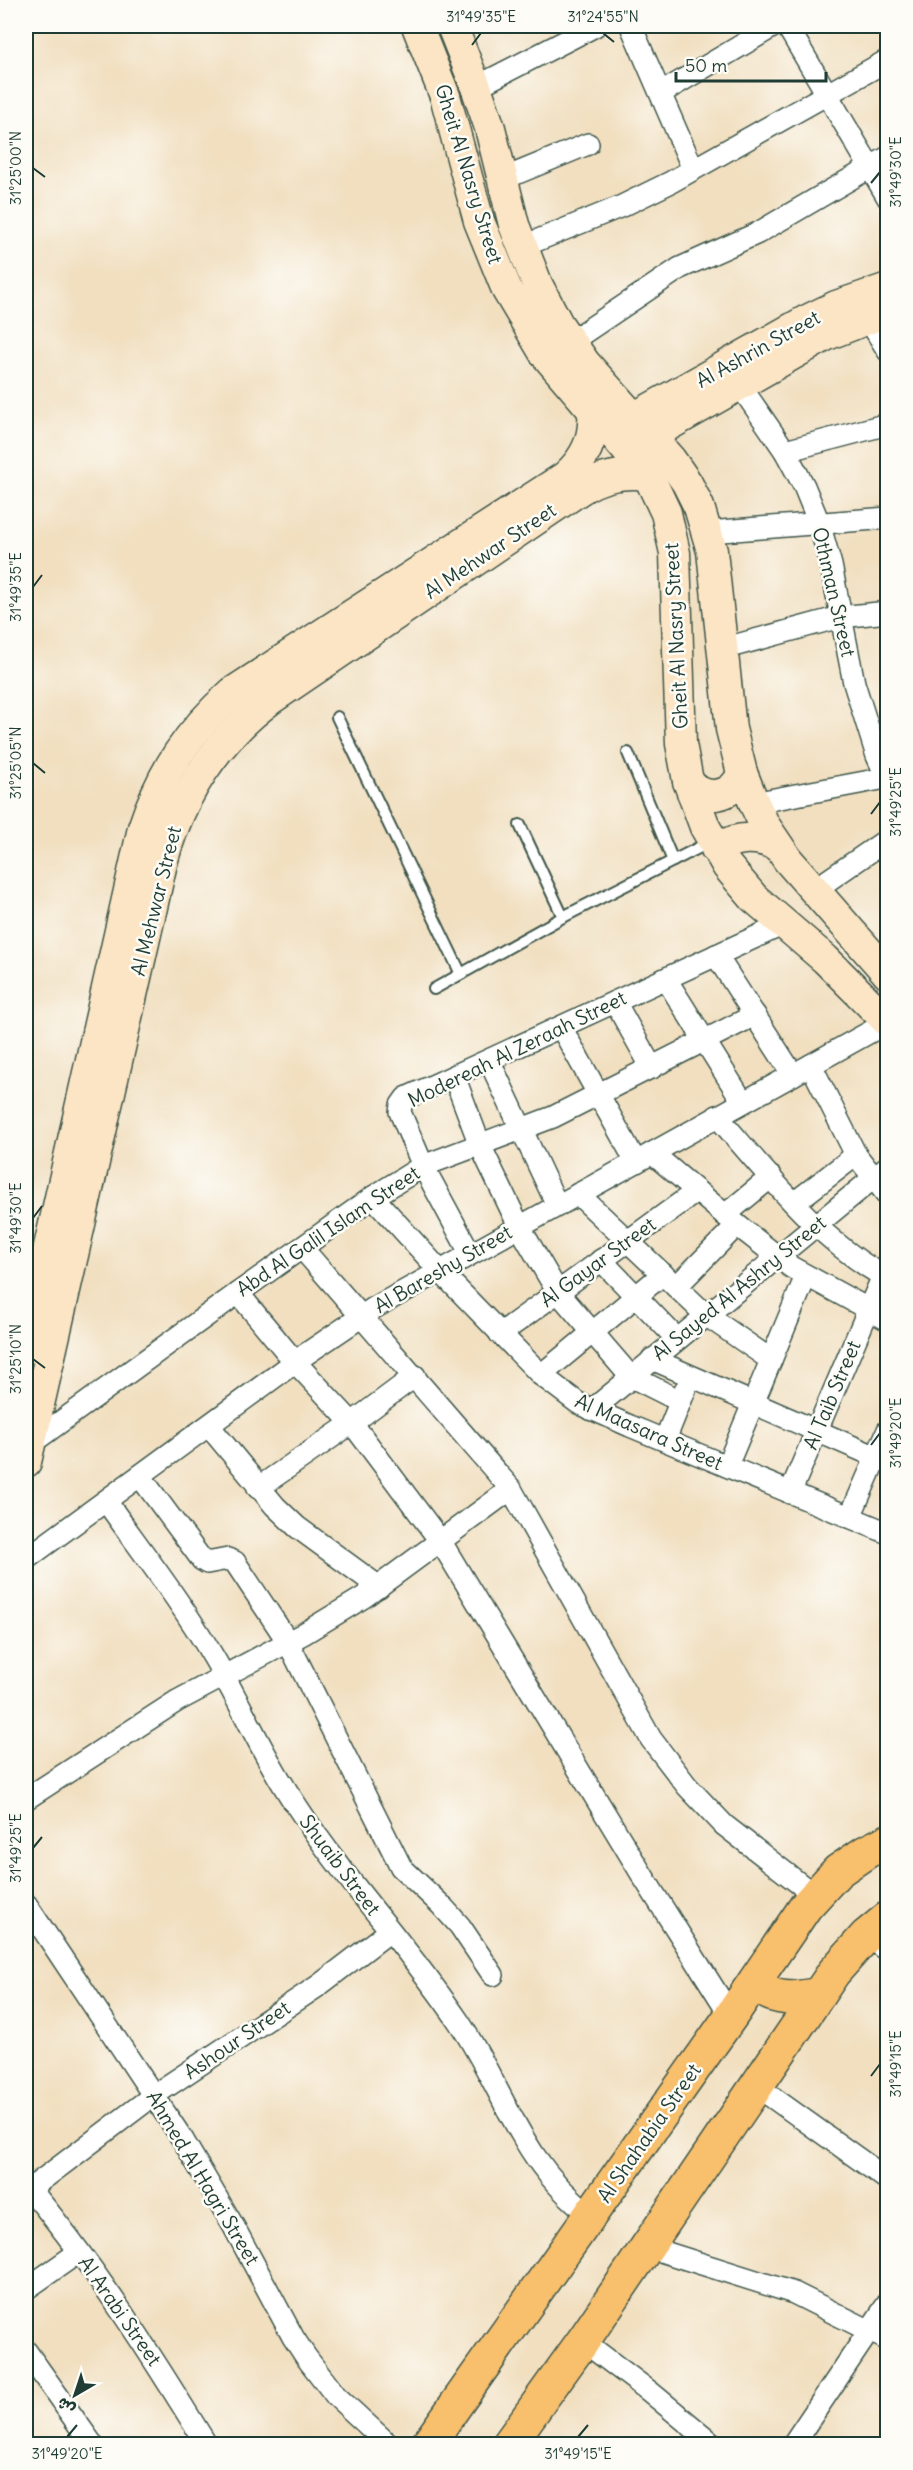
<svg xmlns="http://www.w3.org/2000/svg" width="913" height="2470" font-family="Delius,'Playpen Sans Arabic',sans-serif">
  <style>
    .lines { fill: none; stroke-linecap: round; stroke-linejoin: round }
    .service-casing { stroke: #3e5549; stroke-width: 14 }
    .minor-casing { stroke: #3e5549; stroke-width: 24 }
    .secondary-casing { stroke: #3e5549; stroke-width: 33 }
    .trunk-casing { stroke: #3e5549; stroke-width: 36 }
    .service { stroke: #fff; stroke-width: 10 }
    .minor { stroke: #fff; stroke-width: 21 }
    .secondary { stroke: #fce5c4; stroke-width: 30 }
    .trunk { stroke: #f8bf6c; stroke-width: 33 }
    .ticks { fill: none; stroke: #1f3d34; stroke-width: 2 }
    .labels { text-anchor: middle; stroke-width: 5; stroke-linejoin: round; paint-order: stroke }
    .street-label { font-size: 20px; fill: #1f3d34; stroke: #fdfcf7 }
    .neatline { fill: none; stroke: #1f3d34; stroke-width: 2 }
    .ticks-label { font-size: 15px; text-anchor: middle; fill: #1f3d34 }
  </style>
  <rect width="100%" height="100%" fill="#fdfcf7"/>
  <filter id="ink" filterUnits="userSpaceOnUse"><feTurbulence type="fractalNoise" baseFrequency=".0167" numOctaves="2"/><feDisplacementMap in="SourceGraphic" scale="12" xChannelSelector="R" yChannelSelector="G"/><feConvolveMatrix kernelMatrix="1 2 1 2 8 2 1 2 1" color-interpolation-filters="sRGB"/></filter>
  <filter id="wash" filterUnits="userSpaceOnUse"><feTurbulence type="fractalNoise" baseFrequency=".008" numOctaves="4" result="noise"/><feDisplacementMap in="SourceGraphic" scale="24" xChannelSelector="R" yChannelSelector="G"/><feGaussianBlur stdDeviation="1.35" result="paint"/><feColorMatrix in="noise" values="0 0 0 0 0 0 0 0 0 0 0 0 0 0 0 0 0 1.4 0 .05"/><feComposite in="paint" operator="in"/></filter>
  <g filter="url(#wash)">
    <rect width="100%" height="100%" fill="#f1dfc0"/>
  </g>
  <g filter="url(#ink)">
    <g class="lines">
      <g class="service-casing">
        <g id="service">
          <path d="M337 717 461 974"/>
          <path d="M628 753 673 861"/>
          <path d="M520 825 563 917"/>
          <path d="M434 989 563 917 712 841"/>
        </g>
      </g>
      <g class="minor-casing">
        <g id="minor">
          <path d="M631 26 693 169"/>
          <path d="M787 26 888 198"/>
          <path d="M476 87 595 26"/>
          <path d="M661 93 774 26"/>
          <path d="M503 179 588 144"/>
          <path d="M521 247 622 206 671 182 888 60"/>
          <path d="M867 317 888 351"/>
          <path d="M570 342 680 268 758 233 888 157"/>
          <path d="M739 384 785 451 804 486 819 523 831 565 854 683 877 756 888 780"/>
          <path d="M785 451 888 424"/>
          <path d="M708 532 888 518"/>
          <path d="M722 649 840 617 888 612"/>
          <path d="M754 803 886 778"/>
          <path d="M814 890 888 839"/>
          <path d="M716 955 793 1075"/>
          <path d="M666 979 743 1102"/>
          <path d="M615 1002 652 1068"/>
          <path d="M561 1027 636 1162"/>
          <path d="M489 1060 557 1205"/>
          <path d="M811 1065 856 1155 888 1196"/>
          <path d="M454 1076 480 1145 519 1226 557 1291 630 1376 680 1401"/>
          <path d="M717 1116C768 1174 815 1237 883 1276"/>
          <path d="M652 1153 737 1225 791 1267 888 1320"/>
          <path d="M578 1194 706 1315 771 1360"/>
          <path d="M373 1197 440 1271 541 1375 578 1403 630 1426 888 1533"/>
          <path d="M794 1203 856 1155"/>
          <path d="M725 1215 771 1177"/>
          <path d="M302 1248 511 1489 651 1739 687 1786 724 1825 814 1895"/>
          <path d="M470 1253 423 1166 400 1112 401 1105 406 1098 784 924"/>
          <path d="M601 1260 677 1339"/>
          <path d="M676 1287 737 1225"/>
          <path d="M238 1293 295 1362 352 1423 441 1542 644 1878 731 2016"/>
          <path d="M500 1334 697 1191"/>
          <path d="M652 1359 888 1462"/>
          <path d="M541 1375 663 1274"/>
          <path d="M592 1410 888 1166"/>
          <path d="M209 1426 275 1506 297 1527 379 1587"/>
          <path d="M665 1440 685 1390"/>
          <path d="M26 1447 238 1293 373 1197 423 1166 553 1117 755 1015"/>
          <path d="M727 1466 806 1276"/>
          <path d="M140 1476 202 1560 207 1563 228 1559 235 1562 288 1642 401 1867 441 1905 460 1926 493 1975"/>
          <path d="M258 1488 352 1423 415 1376"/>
          <path d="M790 1493 888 1264"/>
          <path d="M106 1501C143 1553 182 1603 214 1658 243 1708 265 1760 298 1808 347 1883 409 1948 459 2022 505 2091 521 2164 591 2215"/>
          <path d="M850 1517 888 1430"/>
          <path d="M26 1559 306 1354 374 1308 888 1022"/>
          <path d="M26 1799 177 1701 303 1634 364 1597 511 1489"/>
          <path d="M26 1904 183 2140 234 2227 293 2337 306 2357 336 2396 388 2444"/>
          <path d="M866 1936 888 1951"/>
          <path d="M758 2087 888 2180"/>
          <path d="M26 2184C94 2265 151 2354 206 2444"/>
          <path d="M26 2192 154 2095 318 1986 390 1931"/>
          <path d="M648 2247 794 2293 888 2340"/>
          <path d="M26 2289 79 2252"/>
          <path d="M583 2341 649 2391 713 2444"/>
          <path d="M26 2351 92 2444"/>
          <path d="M793 2444 888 2303"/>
        </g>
      </g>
      <g class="secondary-casing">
        <g id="secondary">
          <path d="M417 26 445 96 479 221 507 290 545 354 648 475 666 513 675 553 681 744 688 781 705 827 727 866 754 898 825 959 888 1022"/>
          <path d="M452 26 476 87 490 128 514 225 538 286 558 324 585 363 671 460 687 483 699 507 712 551 731 729 742 773 754 803 765 826 788 860 888 974"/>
          <path d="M633 418 805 321 836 306 888 288"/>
          <path d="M650 436 827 335 888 311"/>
          <path d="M688 781C704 803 733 798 742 773"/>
          <path d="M716 849C737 836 757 836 778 846"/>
          <path d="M26 1349 143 828C162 771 188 732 233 692L566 476C586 458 595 438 593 411"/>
          <path d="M26 1462 162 863C180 795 215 741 271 699L578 491C600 476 622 472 648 475"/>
        </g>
      </g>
      <g class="trunk-casing">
        <g id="trunk">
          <path d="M754 1983C774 2002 795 1999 819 1994"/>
          <path d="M428 2444 731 2016 806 1906 838 1871 866 1852 888 1841"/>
          <path d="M509 2444 583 2341 834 1972 866 1936 888 1918"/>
        </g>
      </g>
      <use href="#service" class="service"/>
      <use href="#minor" class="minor"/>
      <use href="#secondary" class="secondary"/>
      <use href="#trunk" class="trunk"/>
    </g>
  </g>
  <path class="ticks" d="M603 33 614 42M472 45 481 33M33 168 45 177M871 183 880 172M33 587 42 575M33 763 45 773M871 814 880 802M33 1218 42 1206M33 1359 45 1368M871 1445 880 1433M33 1848 42 1837M871 2076 880 2064M67 2437 77 2425M578 2437 588 2425"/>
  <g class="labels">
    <g class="street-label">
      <text transform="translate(469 174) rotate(73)" y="7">Gheit Al Nasry Street</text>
      <text transform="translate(758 349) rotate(-29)" y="7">Al Ashrin Street</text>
      <text transform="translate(490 551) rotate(-34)" y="7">Al Mehwar Street</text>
      <text transform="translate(834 592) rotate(77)" y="7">Othman Street</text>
      <text transform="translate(676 636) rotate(-93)" y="7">Gheit Al Nasry Street</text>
      <text transform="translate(156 901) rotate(-76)" y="7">Al Mehwar Street</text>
      <text transform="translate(517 1049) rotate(-26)" y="7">Modereah Al Zeraah Street</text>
      <text transform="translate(328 1231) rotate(-34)" y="7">Abd Al Galil Islam Street</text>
      <text transform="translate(598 1262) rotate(-36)" y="7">Al Gayar Street</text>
      <text transform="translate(443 1269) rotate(-30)" y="7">Al Bareshy Street</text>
      <text transform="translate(739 1288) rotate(-39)" y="7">Al Sayed Al Ashry Street</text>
      <text transform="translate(832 1395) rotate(-67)" y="7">Al Taib Street</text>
      <text transform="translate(649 1432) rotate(24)" y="7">Al Maasara Street</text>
      <text transform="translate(340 1865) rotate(53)" y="7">Shuaib Street</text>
      <text transform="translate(237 2040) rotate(-34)" y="7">Ashour Street</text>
      <text transform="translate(649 2133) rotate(-55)" y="7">Al Shahabia Street</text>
      <text transform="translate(203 2178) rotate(59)" y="7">Ahmed Al Hagri Street</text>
      <text transform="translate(120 2311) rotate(55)" y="7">Al Arabi Street</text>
    </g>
  </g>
  <rect width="913" height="2470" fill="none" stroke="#fdfcf7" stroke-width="66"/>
  <g transform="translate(75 2395) rotate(219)" stroke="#fdfcf7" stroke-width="4.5" paint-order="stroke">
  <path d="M0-4.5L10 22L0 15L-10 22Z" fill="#1f3d34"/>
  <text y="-9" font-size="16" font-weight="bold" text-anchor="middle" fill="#1f3d34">ش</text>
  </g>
  <path d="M676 72v9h150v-9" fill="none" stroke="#1f3d34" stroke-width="3"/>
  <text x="685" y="72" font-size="18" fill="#1f3d34" stroke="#fdfcf7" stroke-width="4.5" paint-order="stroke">50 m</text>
  <rect x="33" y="33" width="847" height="2404" class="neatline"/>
  <g class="ticks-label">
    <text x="481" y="22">31°49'35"E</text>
    <text x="603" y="22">31°24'55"N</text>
    <text transform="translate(16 168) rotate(-90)" y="5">31°25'00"N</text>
    <text transform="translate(896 172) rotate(-90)" y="5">31°49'30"E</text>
    <text transform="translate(16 587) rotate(-90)" y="5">31°49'35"E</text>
    <text transform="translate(16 763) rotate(-90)" y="5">31°25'05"N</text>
    <text transform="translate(896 802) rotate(-90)" y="5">31°49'25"E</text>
    <text transform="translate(16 1218) rotate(-90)" y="5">31°49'30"E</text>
    <text transform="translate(16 1359) rotate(-90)" y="5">31°25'10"N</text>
    <text transform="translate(896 1433) rotate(-90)" y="5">31°49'20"E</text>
    <text transform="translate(16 1848) rotate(-90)" y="5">31°49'25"E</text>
    <text transform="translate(896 2064) rotate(-90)" y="5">31°49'15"E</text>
    <text x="67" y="2459">31°49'20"E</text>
    <text x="578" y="2459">31°49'15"E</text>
  </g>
</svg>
